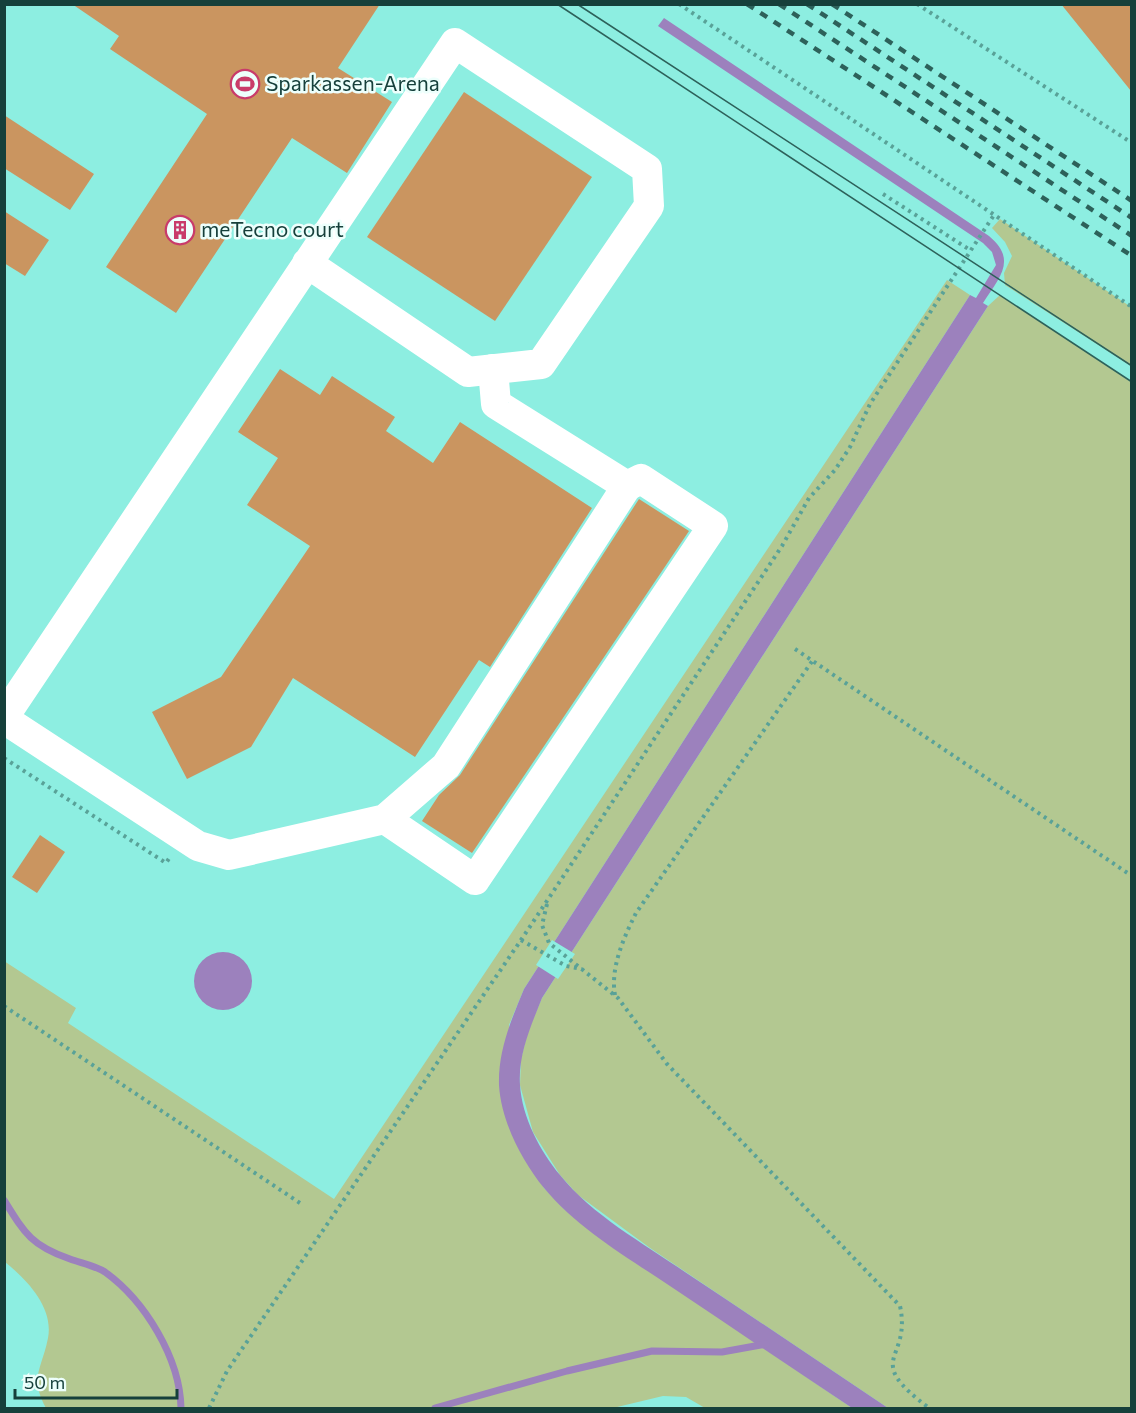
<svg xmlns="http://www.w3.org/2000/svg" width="1136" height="1413" font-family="Commissioner,sans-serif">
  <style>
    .green { fill: #b3c891 }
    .water { fill: #9c81bd }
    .pier { fill: #8deee1 }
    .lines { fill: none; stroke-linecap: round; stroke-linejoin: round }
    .stream { stroke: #9c81bd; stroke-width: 7 }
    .building { fill: #ca9560 }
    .path { stroke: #59a298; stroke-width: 4; stroke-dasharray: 3 4.5; stroke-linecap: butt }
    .minor { stroke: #fff; stroke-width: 30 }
    .tram { stroke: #2d615a; stroke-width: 1.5 }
    .rail { stroke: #2d615a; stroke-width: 4.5; stroke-dasharray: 8 8; stroke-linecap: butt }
    .labels { text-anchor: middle; stroke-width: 5; stroke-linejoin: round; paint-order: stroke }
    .poi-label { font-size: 21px; fill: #16403b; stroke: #edfffc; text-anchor: start }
  </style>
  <rect width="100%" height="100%" fill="#8deee1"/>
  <g class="green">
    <path d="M1000 219 1131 307V366L1005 285 1004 273 1012 256 1005 242 992 228Z"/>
    <path d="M947 280 970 295 524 989 509 1025 515 1141 544 1188 564 1209 590 1230 852 1408H705L686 1397 663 1396 613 1408H46C29 1377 42 1369 48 1338 54 1307 26 1279 5 1262L4 961 76 1008 68 1023 334 1199Z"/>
    <path d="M1000 295 1131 382V1408H888L650 1248 578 1195 560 1175 533 1132 520 1085 521 1059 528 1031 542 998 988 306Z"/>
  </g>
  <g class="water">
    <path d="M664 18 989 236C1018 260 999 278 983 303L988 306 542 998C531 1026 518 1054 520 1085 522 1117 540 1151 560 1175 592 1215 643 1243 685 1272 753 1317 821 1363 888 1408H852C792 1368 731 1327 670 1286 627 1257 578 1229 544 1188 522 1161 501 1121 499 1085 498 1051 511 1020 524 989L970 295 976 298 996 265 992 252 983 243 658 26Z"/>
    <circle cx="223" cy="981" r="29"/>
  </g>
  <path class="pier" d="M552 940 575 954 558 979 536 965Z"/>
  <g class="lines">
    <g class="stream">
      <path d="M4 1200C25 1234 32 1246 70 1259 81 1263 96 1266 105 1272 145 1301 180 1358 181 1408"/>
      <path d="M435 1408 567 1371 652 1351 722 1352 766 1344"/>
    </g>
  </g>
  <g class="building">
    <path d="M72 4H380L338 68 392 102 347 173 292 138 176 313 106 267 207 114 110 49 119 36Z"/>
    <path d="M1061 4H1131V91Z"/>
    <path d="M464 92 592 177 495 321 367 237Z"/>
    <path d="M4 115 94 174 70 210 4 168Z"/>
    <path d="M4 211 49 240 25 276 4 263Z"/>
    <path d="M280 369 320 395 332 376 395 417 386 431 433 463 460 422 592 508 490 667 479 660 415 757 293 678 251 747 187 779 152 712 221 677 310 546 247 505 278 458 238 432Z"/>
    <path d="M639 499 689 531 472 853 422 821 439 795 460 775Z"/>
    <path d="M40 835 65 852 37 893 12 877Z"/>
  </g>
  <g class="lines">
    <g class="path">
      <path d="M679 4 1132 307"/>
      <path d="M917 4 1132 143"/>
      <path d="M883 194 970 250"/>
      <path d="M795 649 1132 876"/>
      <path d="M4 758 166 863 170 857"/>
      <path d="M547 904 542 925 549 943 618 998 667 1064 900 1306C912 1362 861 1357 929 1408"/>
      <path d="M521 940 566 966 582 969"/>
      <path d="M615 995C610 968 624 937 636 913L813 660"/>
      <path d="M4 1006 303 1205"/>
      <path d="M209 1408 227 1371 521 940 782 546 809 498 835 470 850 447 870 404 994 215"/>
    </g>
    <g class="minor">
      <path d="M4 717 455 43 647 169 649 206 541 364 468 372 307 263"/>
      <path d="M4 719 198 846 229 855 385 819 446 766 627 486 496 404 493 369"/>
      <path d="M385 819 475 880 713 526 641 479 627 486"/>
    </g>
    <g class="tram">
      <path d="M557 4 1132 382"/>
      <path d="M577 4 1132 366"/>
    </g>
    <g class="rail">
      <path d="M747 4 1132 256"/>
      <path d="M779 4 1132 236"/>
      <path d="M807 4 1132 218"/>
      <path d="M832 4 1132 201"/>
    </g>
  </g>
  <defs>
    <g id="stadium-ring" transform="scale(1.5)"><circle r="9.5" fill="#edfffc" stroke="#c93b6a" stroke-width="1.5"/><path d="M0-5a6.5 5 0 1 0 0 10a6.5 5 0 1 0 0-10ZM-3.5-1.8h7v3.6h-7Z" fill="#c93b6a"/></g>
    <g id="building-ring" transform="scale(1.5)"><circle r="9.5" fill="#edfffc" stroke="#c93b6a" stroke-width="1.5"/><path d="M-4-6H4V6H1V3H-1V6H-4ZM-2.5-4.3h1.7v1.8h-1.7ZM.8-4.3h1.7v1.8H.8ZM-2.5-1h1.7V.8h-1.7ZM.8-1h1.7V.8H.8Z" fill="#c93b6a"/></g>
  </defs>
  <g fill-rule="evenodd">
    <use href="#stadium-ring" x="245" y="84"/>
    <use href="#building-ring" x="180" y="230"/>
  </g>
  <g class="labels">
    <g class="poi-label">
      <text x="266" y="91">Sparkassen-Arena</text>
      <text x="201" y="237">meTecno court</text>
    </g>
  </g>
  <rect width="1136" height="1413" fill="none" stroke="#16403b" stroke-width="12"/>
  <path d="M15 1389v9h162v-9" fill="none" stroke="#16403b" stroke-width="3"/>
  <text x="24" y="1389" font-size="18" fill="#16403b" stroke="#edfffc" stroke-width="4.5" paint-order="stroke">50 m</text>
</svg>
